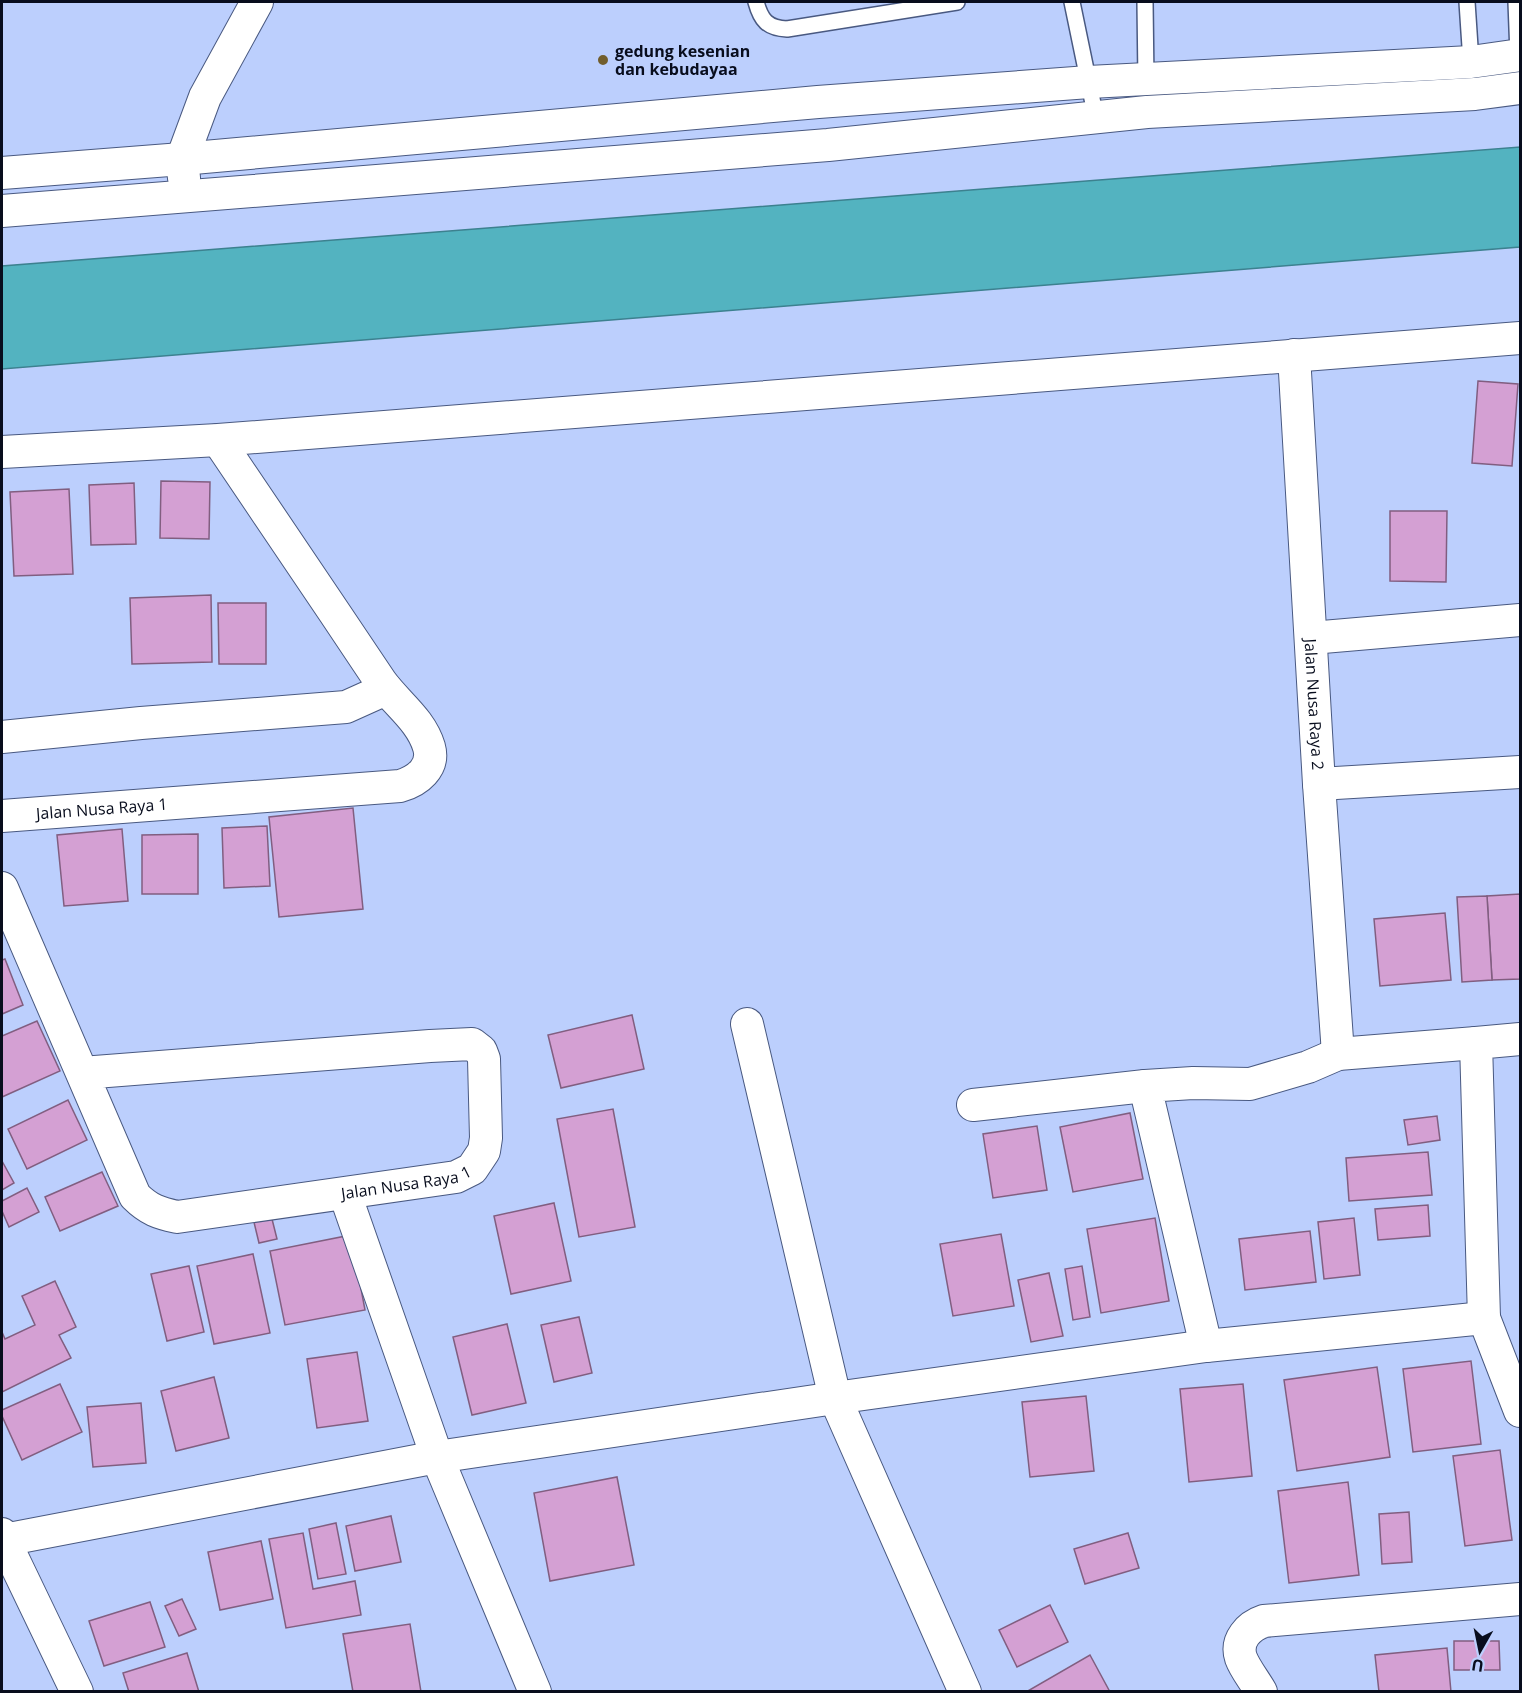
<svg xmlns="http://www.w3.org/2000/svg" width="1522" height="1693" font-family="'Open Sans',sans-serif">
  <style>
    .water { fill: #53b3c0; stroke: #3c818f; stroke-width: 1.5 }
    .building { fill: #d4a0d3; stroke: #815e80; stroke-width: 1.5 }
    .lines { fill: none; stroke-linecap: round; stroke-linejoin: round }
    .service-casing { stroke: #495981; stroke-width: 18 }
    .minor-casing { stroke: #495981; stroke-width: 34 }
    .service { stroke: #fff; stroke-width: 15 }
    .minor { stroke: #fff; stroke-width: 32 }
    .poi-dot { fill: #715d2c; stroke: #bccffd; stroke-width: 2 }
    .labels { text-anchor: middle; stroke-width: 4.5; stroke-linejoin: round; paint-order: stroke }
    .poi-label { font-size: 16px; font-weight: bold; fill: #080d1d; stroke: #bccffd; text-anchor: start }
    .street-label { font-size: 16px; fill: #080d1d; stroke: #bccffd }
  </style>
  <rect width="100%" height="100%" fill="#bccffd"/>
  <path class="water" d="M1520 147V247L2 369V266Z"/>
  <g class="building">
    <path d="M1478 381 1518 384 1512 466 1472 463Z"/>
    <path d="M161 481 210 482 209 539 160 538Z"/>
    <path d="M134 483 136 544 91 545 89 485Z"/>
    <path d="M69 489 73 574 14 576 10 492Z"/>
    <path d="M1390 511H1447L1446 582 1390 581Z"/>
    <path d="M211 595 212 662 132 664 130 598Z"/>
    <path d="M218 603H266V664H219Z"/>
    <path d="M353 808 363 909 279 917 269 817Z"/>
    <path d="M267 826 270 886 224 888 222 828Z"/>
    <path d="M122 829 128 901 64 906 57 835Z"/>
    <path d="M198 834V894H142V835Z"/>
    <path d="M1520 894V979L1492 980 1487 896Z"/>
    <path d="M1487 896 1492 980 1462 982 1457 897Z"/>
    <path d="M1445 913 1451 980 1380 986 1374 919Z"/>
    <path d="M5 959 23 1005 2 1014V960Z"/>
    <path d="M632 1015 644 1069 561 1088 548 1035Z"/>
    <path d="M37 1021 60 1071 2 1097V1036Z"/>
    <path d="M68 1100 87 1140 27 1169 8 1129Z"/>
    <path d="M613 1109 635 1227 579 1237 557 1119Z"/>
    <path d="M1130 1113 1143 1179 1073 1192 1060 1127Z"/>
    <path d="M1437 1116 1440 1140 1408 1145 1404 1120Z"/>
    <path d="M1037 1126 1047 1190 993 1198 983 1134Z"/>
    <path d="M1428 1152 1432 1195 1349 1201 1346 1158Z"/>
    <path d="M2 1161 14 1183 2 1190Z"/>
    <path d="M102 1172 118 1206 60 1231 45 1197Z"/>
    <path d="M27 1188 39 1212 9 1227 2 1211V1201Z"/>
    <path d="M554 1203 571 1281 511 1294 494 1216Z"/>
    <path d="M1428 1205 1430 1236 1378 1240 1375 1209Z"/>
    <path d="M271 1215 277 1239 259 1243 253 1218Z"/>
    <path d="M1155 1218 1169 1301 1101 1313 1087 1229Z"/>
    <path d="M1354 1218 1360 1275 1324 1279 1318 1222Z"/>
    <path d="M1310 1231 1316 1282 1245 1290 1239 1239Z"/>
    <path d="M1001 1234 1014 1306 953 1316 940 1244Z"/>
    <path d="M351 1235 365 1310 285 1325 270 1251Z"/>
    <path d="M253 1254 270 1333 214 1344 197 1266Z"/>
    <path d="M189 1266 204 1332 167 1341 151 1274Z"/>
    <path d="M1082 1266 1090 1317 1073 1320 1065 1269Z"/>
    <path d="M1049 1273 1063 1336 1031 1342 1018 1280Z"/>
    <path d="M55 1281 76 1327 59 1335 71 1358 2 1392V1332L5 1339 35 1325 22 1296Z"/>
    <path d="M579 1317 592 1373 554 1382 541 1325Z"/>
    <path d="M507 1324 526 1403 472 1415 453 1337Z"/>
    <path d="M357 1352 368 1421 317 1428 307 1359Z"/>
    <path d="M1471 1361 1481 1444 1413 1452 1403 1369Z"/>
    <path d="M1377 1367 1390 1457 1297 1471 1284 1380Z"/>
    <path d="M214 1377 229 1438 176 1451 161 1391Z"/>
    <path d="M60 1384 82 1432 22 1460 2 1416V1410Z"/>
    <path d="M1243 1384 1252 1476 1189 1482 1180 1389Z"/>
    <path d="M1086 1396 1094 1471 1030 1477 1022 1402Z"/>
    <path d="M141 1403 146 1463 93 1467 87 1407Z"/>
    <path d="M1500 1450 1512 1540 1465 1546 1453 1456Z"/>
    <path d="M617 1477 634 1565 550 1581 534 1493Z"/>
    <path d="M1348 1482 1359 1575 1289 1583 1278 1491Z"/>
    <path d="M1409 1512 1412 1562 1382 1564 1379 1514Z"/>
    <path d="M391 1516 401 1562 355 1571 346 1526Z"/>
    <path d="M336 1523 346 1574 318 1579 309 1529Z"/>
    <path d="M303 1533 313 1589 355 1581 361 1615 286 1628 269 1539Z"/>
    <path d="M1128 1533 1139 1568 1085 1584 1074 1549Z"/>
    <path d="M261 1541 273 1599 220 1610 208 1552Z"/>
    <path d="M182 1599 196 1629 179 1636 165 1606Z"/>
    <path d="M150 1602 165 1647 104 1666 89 1621Z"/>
    <path d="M1050 1605 1068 1642 1017 1667 999 1630Z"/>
    <path d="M410 1624 421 1692H353L343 1634Z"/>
    <path d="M1454 1641H1499L1500 1670H1454Z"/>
    <path d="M1447 1648 1451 1692H1379L1375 1655Z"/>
    <path d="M187 1653 199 1692H129L123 1673Z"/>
    <path d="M1090 1655 1110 1692H1026Z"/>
  </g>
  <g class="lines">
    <g class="service-casing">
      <g id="service">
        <path d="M756 2C761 20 767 28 787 29L957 2"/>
        <path d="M1072 2 1096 118"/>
        <path d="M1145 2 1146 82"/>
        <path d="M1467 2 1471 62"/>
        <path d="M1516 2 1518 55"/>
      </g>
    </g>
    <g class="minor-casing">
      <g id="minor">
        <path d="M2 173 182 159 818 102 1089 82 1471 62 1520 55"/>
        <path d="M184 178 182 159 205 97 257 2"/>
        <path d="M2 211 828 145 1147 112 1475 94 1520 88"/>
        <path id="s1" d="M1294 355 1319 784 1338 1054"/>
        <path d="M2 452 218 440 1520 338"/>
        <path d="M1311 638 1520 620"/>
        <path d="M2 737 141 723 346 707 386 689"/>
        <path d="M1319 784 1520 772"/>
        <path id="s2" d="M2 816 400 786C417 781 435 768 429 747 421 720 397 704 381 682 327 601 272 520 218 440"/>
        <path id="s3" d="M2 888 135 1196C149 1210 159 1213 177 1217L456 1177 472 1169 484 1151 486 1138 484 1059 481 1051 472 1044 430 1046 82 1073"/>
        <path d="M747 1024 835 1398 965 1692"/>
        <path d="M973 1105 1145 1086"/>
        <path d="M345 1194 437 1457 535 1692"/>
        <path d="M1484 1318 1476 1043 1520 1039"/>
        <path d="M1206 1346 1145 1086 1193 1083 1250 1084 1308 1067 1338 1054 1476 1043"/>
        <path d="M2 1534 4 1540 437 1457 835 1398 1206 1346 1484 1318 1520 1411"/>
        <path d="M4 1540 77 1692"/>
        <path d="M1261 1692C1255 1681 1245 1669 1241 1658 1235 1640 1249 1626 1264 1621L1520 1599"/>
      </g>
    </g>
    <use href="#service" class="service"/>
    <use href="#minor" class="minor"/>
  </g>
  <circle class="poi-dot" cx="603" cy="60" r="6"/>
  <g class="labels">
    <g class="poi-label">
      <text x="615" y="57">gedung kesenian<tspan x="615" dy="18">dan kebudayaa</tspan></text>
    </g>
    <g class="street-label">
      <text dy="6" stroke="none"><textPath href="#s1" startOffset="350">Jalan Nusa Raya 2</textPath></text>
      <text dy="6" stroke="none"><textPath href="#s2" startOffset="100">Jalan Nusa Raya 1</textPath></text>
      <text dy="6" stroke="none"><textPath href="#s3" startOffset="615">Jalan Nusa Raya 1</textPath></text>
    </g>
  </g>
  <rect width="1522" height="1693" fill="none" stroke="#080d1d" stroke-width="6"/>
  <g transform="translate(1480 1651) rotate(189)" stroke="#bccffd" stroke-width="4.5" paint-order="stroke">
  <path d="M0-4.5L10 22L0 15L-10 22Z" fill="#080d1d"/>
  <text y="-9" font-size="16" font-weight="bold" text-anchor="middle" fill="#080d1d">U</text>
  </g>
</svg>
